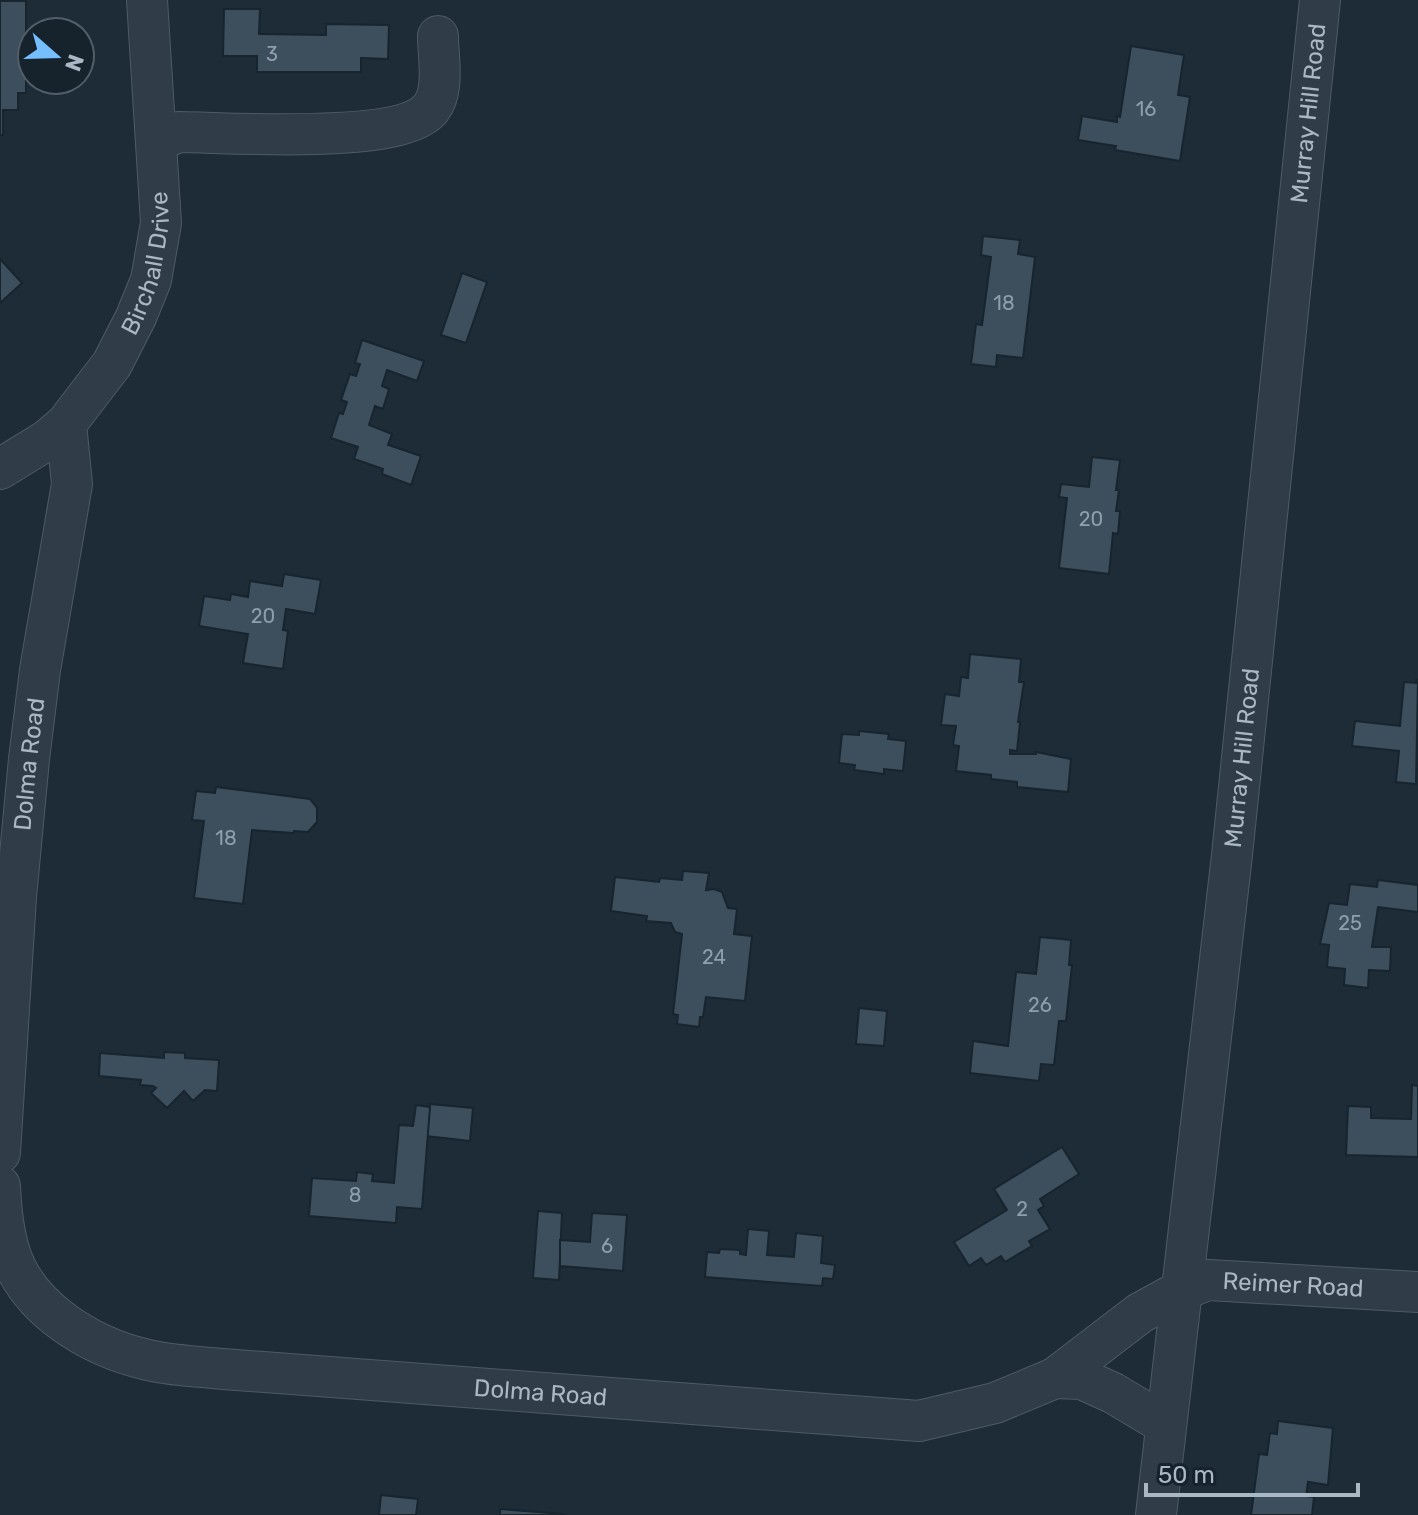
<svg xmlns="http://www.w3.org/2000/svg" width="1418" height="1515" font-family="Rubik,sans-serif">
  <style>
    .building { fill: #3d4f5d; stroke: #18242e; stroke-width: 2 }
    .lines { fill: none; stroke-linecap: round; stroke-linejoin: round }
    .minor-casing { stroke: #4e5b66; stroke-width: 42 }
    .minor { stroke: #303d48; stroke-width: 40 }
    .labels { text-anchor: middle; stroke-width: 6; stroke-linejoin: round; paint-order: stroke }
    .number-label { font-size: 20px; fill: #8f9eab }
    .street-label { font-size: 24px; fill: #aab8c5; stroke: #16222c }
  </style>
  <rect width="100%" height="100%" fill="#1d2c37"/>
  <g class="building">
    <path d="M0 1H26V93H18V110H3V135H0Z"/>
    <path d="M224 9H260L259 34 326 35V24L389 25 388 59 361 58V72H257V56H223Z"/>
    <path d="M1131 46 1184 55 1178 95 1190 97 1180 161 1115 150 1116 146 1078 140 1082 116 1117 122V116L1120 117Z"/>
    <path d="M983 236 1020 240 1018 254 1035 257 1023 358 997 355 996 367 971 364 976 324 982 325 991 257 981 255Z"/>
    <path d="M0 259 22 283 0 303Z"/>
    <path d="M462 273 487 282 466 343 441 335Z"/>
    <path d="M362 340 424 361 417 381 387 370 382 386 389 389 383 409 375 406 369 425 392 434 388 445 421 456 411 485 382 474 383 469 354 459 358 447 331 438 339 413 343 414 347 402 341 400 350 374 356 376 360 364 355 363Z"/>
    <path d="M1092 457 1120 460 1116 490H1119L1116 511H1120L1118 534 1113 533 1109 574 1059 568 1067 498 1059 497 1061 484 1089 487Z"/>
    <path d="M284 574 321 580 315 614 286 609 283 630 288 631 283 669 243 663 248 634 199 626 204 596 230 600 231 594 248 597 250 581 282 586Z"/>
    <path d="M970 654 1021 659 1019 682H1024L1018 722H1020L1017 751 1010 750V754H1036V752L1071 759 1068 792 1017 787V782L991 779V775L956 771 959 746 953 745 956 726 941 725 945 694 959 696 961 677 968 678Z"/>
    <path d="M1416 680H1418L1416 784 1396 782 1399 751 1352 746 1355 721 1400 726 1404 682 1416 683Z"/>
    <path d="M859 731 889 734 888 739 906 741 903 771 884 769V774L854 770 855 765 839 763 842 734 859 735Z"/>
    <path d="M216 787 310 799 317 808V822L308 832 294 831V833L252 830 243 904 194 898 204 821 192 820 196 791 215 793Z"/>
    <path d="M683 871 709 873 706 890 714 889 722 892 728 908 737 909 734 934 752 936 745 1001 706 997 703 1017H700L699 1027 677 1024 678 1015 673 1014 682 934 675 932 671 923 646 921 647 916 611 911 615 877 659 882 660 878 682 880Z"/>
    <path d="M1378 880 1418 885V912L1378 907 1372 947H1391L1390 971 1369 970 1368 988 1344 985 1345 969 1327 967 1329 945 1320 944 1329 903 1347 905 1350 884 1377 887Z"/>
    <path d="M1040 937 1071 940 1069 965H1072L1066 1021H1059L1054 1065 1041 1064 1039 1081 970 1073 973 1041 1008 1046 1016 972 1036 974Z"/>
    <path d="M859 1008 887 1011 884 1046 856 1044Z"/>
    <path d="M164 1052 185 1053V1058L219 1060 217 1091 205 1090 193 1101 184 1091 167 1108 151 1093 156 1088 153 1086 140 1085 141 1080 99 1076 100 1053 164 1058Z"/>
    <path d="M1412 1085 1418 1086V1157L1346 1155 1348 1106 1371 1107V1118L1411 1119Z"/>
    <path d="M430 1104 473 1108 470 1141 426 1136Z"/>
    <path d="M416 1105 430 1107 422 1209 397 1207 396 1223 309 1216 312 1178 356 1181 357 1172 373 1174 372 1181 394 1183 399 1125 413 1126Z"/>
    <path d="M1062 1147 1079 1174 1040 1199 1044 1206 1038 1210 1050 1229 1029 1241 1032 1246 1005 1262 1001 1256 986 1265 981 1258 969 1266 954 1242 1007 1210 994 1189Z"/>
    <path d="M538 1211 562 1213 559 1280 533 1278Z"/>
    <path d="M592 1213 627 1215 623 1271 560 1266V1240L590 1242Z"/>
    <path d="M748 1229 769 1231 767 1255 794 1257 796 1233 823 1236 821 1263 835 1265 833 1279 823 1278 822 1286 705 1277 707 1252 719 1253 720 1249 740 1250V1254L746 1255Z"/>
    <path d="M1278 1421 1333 1428 1328 1485 1308 1482 1306 1496 1314 1497 1312 1515H1251L1259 1454 1267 1455 1270 1433 1277 1434Z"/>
    <path d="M381 1495 418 1499 416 1515H379Z"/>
    <path d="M500 1509 564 1514 563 1515H500Z"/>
  </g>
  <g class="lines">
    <g class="minor-casing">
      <g id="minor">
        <path d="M158 141 178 132C227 132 402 146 431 108 445 90 438 57 438 36"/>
        <path id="s1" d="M0 469 47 440 66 424 112 364 136 317 151 280 161 223 147 0"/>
        <path id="s2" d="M0 1153 16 897 29 759 40 670 72 484 66 424"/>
        <path id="s3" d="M0 1186C1 1209 3 1231 10 1253 28 1309 90 1346 144 1359 169 1366 197 1366 223 1369L919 1421 995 1403 1055 1378 1082 1379 1113 1393 1165 1424"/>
        <path id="s4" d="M1055 1378 1140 1313 1182 1290 1208 1280 1418 1292"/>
        <path id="s5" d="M1156 1515 1232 855 1320 0"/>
      </g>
    </g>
    <use href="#minor" class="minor"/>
  </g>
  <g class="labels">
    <g class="number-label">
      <text x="272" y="61">3</text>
      <text x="1146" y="116">16</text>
      <text x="1004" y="310">18</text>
      <text x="1091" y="526">20</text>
      <text x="263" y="623">20</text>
      <text x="226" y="845">18</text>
      <text x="1350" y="930">25</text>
      <text x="714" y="964">24</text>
      <text x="1040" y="1012">26</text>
      <text x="355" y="1202">8</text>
      <text x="1022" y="1216">2</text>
      <text x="607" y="1253">6</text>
    </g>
    <g class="street-label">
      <text dy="8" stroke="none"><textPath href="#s5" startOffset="1410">Murray Hill Road</textPath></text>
      <text dy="8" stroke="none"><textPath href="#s1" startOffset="264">Birchall Drive</textPath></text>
      <text dy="8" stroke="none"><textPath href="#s5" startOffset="762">Murray Hill Road</textPath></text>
      <text dy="8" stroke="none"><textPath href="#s2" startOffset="390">Dolma Road</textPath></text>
      <text dy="8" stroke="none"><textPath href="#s4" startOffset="268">Reimer Road</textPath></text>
      <text dy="8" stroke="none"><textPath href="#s3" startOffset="644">Dolma Road</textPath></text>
    </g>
  </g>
  <g transform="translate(56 56) rotate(110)"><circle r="38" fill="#16222c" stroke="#515e69" stroke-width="2"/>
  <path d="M0-6L14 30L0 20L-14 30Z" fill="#75beff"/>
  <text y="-12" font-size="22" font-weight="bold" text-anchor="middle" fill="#aab8c5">N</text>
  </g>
  <path d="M1146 1483v12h212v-12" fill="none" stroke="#aab8c5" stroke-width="4"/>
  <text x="1158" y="1483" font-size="24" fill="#aab8c5" stroke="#16222c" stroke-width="6" paint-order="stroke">50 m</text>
</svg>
